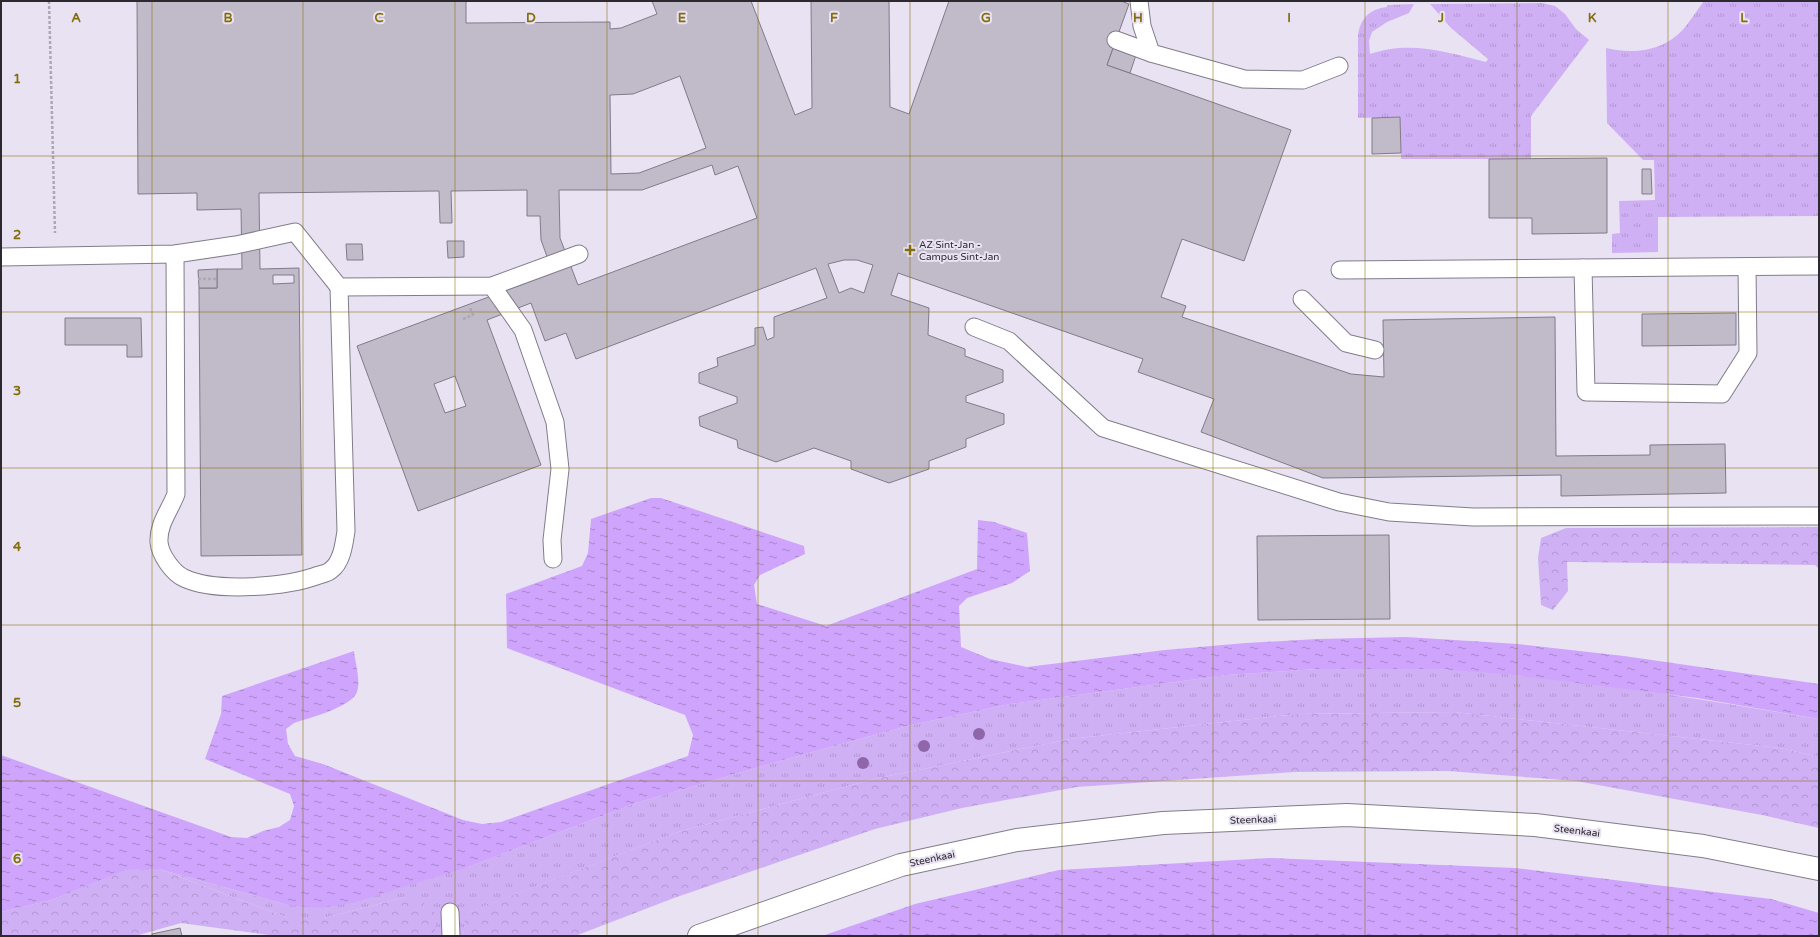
<svg xmlns="http://www.w3.org/2000/svg" width="1820" height="937" font-family="'Varela Round',sans-serif">
  <style>
    .grass { fill: url(#grass-tufts) }
    .forest { fill: url(#forest-crowns) }
    .water { fill: url(#water-ripples) }
    .building { fill: #c1bac9; stroke: #817b89; fill-rule: evenodd }
    .lines { fill: none; stroke-linecap: round; stroke-linejoin: round }
    .lane-casing { stroke: #827c8a; stroke-width: 19 }
    .street-casing { stroke: #827c8a; stroke-width: 24 }
    .path { stroke: #ada7b4; stroke-width: 2.5; stroke-dasharray: 3 2; stroke-linecap: butt }
    .lane { stroke: #fff; stroke-width: 17 }
    .street { stroke: #fff; stroke-width: 22 }
    .tree { fill: #8f66a9 }
    .grid { fill: none; stroke: #836e0c; stroke-width: 1; stroke-opacity: 0.55 }
    .poi-dot { fill: #836e0c; stroke: #e9e2f2; stroke-width: 1.5 }
    .labels { text-anchor: middle; stroke-width: 4; stroke-linejoin: round; paint-order: stroke }
    .poi-label { font-size: 10px; fill: #2c292f; stroke: #e9e2f2; text-anchor: start }
    .street-label { font-size: 10px; fill: #2c292f; stroke: #e9e2f2 }
    .grid-label { font-size: 13px; text-anchor: middle; font-weight: bold; fill: #836e0c; stroke: #e9e2f2; stroke-width: 4; stroke-linejoin: round; paint-order: stroke }
  </style>
  <defs>
    <pattern id="grass-tufts" width="24" height="20" patternUnits="userSpaceOnUse"><rect width="24" height="20" fill="#d0b0f5"/><path d="M3 7l-1-3M5 7V3M7 7l1-3M15 17l-1-3M17 17v-4M19 17l1-3" fill="none" stroke="#b397d2"/></pattern>
    <pattern id="forest-crowns" width="20" height="18" patternUnits="userSpaceOnUse"><rect width="20" height="18" fill="#d0b0f5"/><path d="M2 6a3 3 0 1 1 6 0M12 15a3 3 0 1 1 6 0" fill="none" stroke="#b397d2"/></pattern>
    <pattern id="water-ripples" width="26" height="14" patternUnits="userSpaceOnUse"><rect width="26" height="14" fill="#cfa4fc"/><path d="M2 4q2-2 4 0t4 0M15 11q2-2 4 0t4 0" fill="none" stroke="#a886cc"/></pattern>
  </defs>
  <rect width="100%" height="100%" fill="#e9e2f2"/>
  <g class="grass">
    <path d="M1704 1H1819V216L1658 217V252L1612 253V234L1620 233 1619 201 1655 200 1654 160H1643L1607 123 1606 48C1635 55 1666 51 1686 26 1692 18 1698 9 1704 1Z"/>
    <path d="M1542 3 1555 6 1565 14 1576 29 1589 40 1531 116V159H1401L1400 117 1358 118V36C1360 18 1370 9 1387 7V5L1414 4 1409 13 1387 22 1372 32 1369 41 1370 54C1410 40 1447 52 1486 62L1488 59 1451 28 1430 4Z"/>
    <path d="M1317 669C1357 669 1398 666 1438 669 1566 676 1693 698 1819 719V757L1780 748 1454 712 1298 714 1070 739 874 779 678 832 467 913 463 936H435V913L406 897 324 918H288L159 869 288 905 471 866 636 803 783 760 911 725 1010 704 1227 675Z"/>
  </g>
  <g class="forest">
    <path d="M1819 527V569L1815 565 1567 562 1568 591 1553 610 1541 605 1538 558 1541 538 1566 528Z"/>
    <path d="M1454 712 1780 748 1819 757V828L1762 815 1576 781 1448 771 1294 772 1077 787 962 808 875 829 674 898 575 936H463L466 913 678 832 874 779 1070 739 1298 714Z"/>
    <path d="M128 869H159L288 918H324L406 897 420 900 435 913V936H276L181 923 135 936H1V912L51 900Z"/>
  </g>
  <g class="water">
    <path d="M651 498H661L804 546 805 554 760 575 754 585 757 604 826 626 977 569 978 520 994 522 1027 533 1030 571 1012 583 967 598 959 606 961 647 990 659 1027 667 1165 650 1246 643 1317 639 1406 637 1518 644 1624 656 1819 684V719L1697 698 1515 675 1437 669H1317L1227 675 1010 704 911 725 783 760 636 803 471 866 352 903 319 908 288 905 159 869H129L51 900 1 912V755L231 837 247 838 263 831 279 827 290 820 294 806 290 794 205 759 221 714 222 696 354 651C355 663 361 680 357 692 352 707 309 718 294 723L286 729 288 744 295 756 323 764 463 820 482 824 501 822 688 756 693 735 685 715 507 648 506 594 582 566 588 553 591 519Z"/>
    <path d="M1270 858 1515 868 1771 899 1819 913V936H822L915 904 1059 870Z"/>
  </g>
  <g class="building">
    <path d="M137 1H466V23L610 22V29L621 28 657 14 652 1H751L795 115 812 108 811 1H889L890 107 909 114 949 1H1121L1129 4 1107 65 1291 130 1244 261 1182 239 1161 297 1186 306 1182 317 1351 374 1384 377 1383 320 1555 317 1556 456 1650 455V445L1725 444 1726 493 1561 496V475L1323 478 1201 432 1214 399 1138 372 1143 359 898 273 891 295 929 308 928 335 965 349V356L1003 370V382L966 396V402L1004 414V424L966 439V447L929 461V469L889 483 851 469V461L814 448 776 462 738 448 737 440 700 426 699 417 737 403V397L699 383V373L718 366 717 358 755 345V328L763 327 767 340 774 337V317L827 298 816 268 576 359 566 333 545 341 531 303 487 320 541 465 418 511 357 346 553 273 541 240 540 216H527V190L451 191 452 223H440L439 191 259 193 260 269 299 268 302 555 201 556 199 288H217V269H242L241 209 197 210V193L138 194ZM680 76 706 148 639 173 611 174 610 95 633 94ZM712 165 715 175 738 166 757 218 578 285 560 238 559 190H642ZM844 260H857L873 265 864 293 851 288 839 293 828 264ZM273 275H294V283L273 284ZM455 376 466 406 445 413 434 384Z"/>
    <path d="M1119 32 1141 40 1130 73 1107 65Z"/>
    <path d="M1400 117 1401 153 1372 154V118Z"/>
    <path d="M1607 158V233L1532 234V218H1489V159Z"/>
    <path d="M1642 169H1651L1652 194H1642Z"/>
    <path d="M447 241H464V257L448 258Z"/>
    <path d="M346 244H362L363 260H347Z"/>
    <path d="M217 269V288H199L198 270Z"/>
    <path d="M1736 313V345L1642 346V314Z"/>
    <path d="M65 318H141L142 357H127V345H65Z"/>
    <path d="M1389 535 1390 619 1258 620 1257 536Z"/>
    <path d="M180 928 182 936H152V934Z"/>
  </g>
  <g class="lines">
    <g class="lane-casing">
      <g id="lane">
        <path d="M1139 1 1142 26 1151 53"/>
        <path d="M1116 40 1151 53 1244 79 1303 80 1339 66"/>
        <path d="M175 254 176 494C170 510 158 524 159 542 160 555 173 573 184 578 216 593 287 587 319 575 323 574 328 573 331 570 342 562 344 544 346 531L339 287"/>
        <path d="M1 257 175 254 236 245 295 232 339 287 492 286 579 254"/>
        <path d="M1583 268 1586 392 1722 394 1748 353 1747 267"/>
        <path d="M1340 270 1819 266"/>
        <path d="M492 286 523 330 555 422 560 469 552 540 553 559"/>
        <path d="M1302 299 1346 343 1375 350"/>
        <path d="M974 327 1009 341 1103 428 1339 502 1389 512 1473 517 1819 516"/>
        <path d="M450 912 451 936"/>
      </g>
    </g>
    <g class="street-casing">
      <path id="street" d="M699 936 901 865 1017 840 1163 823 1347 815 1535 825 1703 846 1819 869"/>
    </g>
    <g class="path">
      <path d="M49 1 55 233"/>
      <path d="M198 279H217"/>
      <path d="M463 319 473 315 470 308"/>
    </g>
    <use href="#lane" class="lane"/>
    <use href="#street" class="street"/>
  </g>
  <g class="tree">
    <circle cx="979" cy="734" r="6"/>
    <circle cx="924" cy="746" r="6"/>
    <circle cx="863" cy="763" r="6"/>
  </g>
  <path class="grid" d="M152 1V936M303 1V936M455 1V936M607 1V936M758 1V936M910 1V936M1062 1V936M1213 1V936M1365 1V936M1517 1V936M1668 1V936M1 156H1819M1 312H1819M1 468H1819M1 625H1819M1 781H1819"/>
  <path class="poi-dot" d="M908 244h4v4h4v4h-4v4h-4v-4h-4v-4h4z"/>
  <g class="labels">
    <g class="poi-label">
      <text x="919" y="248">AZ Sint-Jan -<tspan x="919" dy="12">Campus Sint-Jan</tspan></text>
    </g>
    <g class="street-label">
      <text transform="translate(1253 819) rotate(-2)" y="4">Steenkaai</text>
      <text transform="translate(1577 830) rotate(7)" y="4">Steenkaai</text>
      <text transform="translate(932 858) rotate(-12)" y="4">Steenkaai</text>
    </g>
  </g>
  <g class="grid-label">
    <text x="76" y="22">A</text>
    <text x="228" y="22">B</text>
    <text x="379" y="22">C</text>
    <text x="531" y="22">D</text>
    <text x="682" y="22">E</text>
    <text x="834" y="22">F</text>
    <text x="986" y="22">G</text>
    <text x="1138" y="22">H</text>
    <text x="1289" y="22">I</text>
    <text x="1441" y="22">J</text>
    <text x="1592" y="22">K</text>
    <text x="1744" y="22">L</text>
    <text x="17" y="83">1</text>
    <text x="17" y="239">2</text>
    <text x="17" y="395">3</text>
    <text x="17" y="551">4</text>
    <text x="17" y="707">5</text>
    <text x="17" y="863">6</text>
  </g>
  <rect width="1820" height="937" fill="none" stroke="#2c292f" stroke-width="4"/>
</svg>
